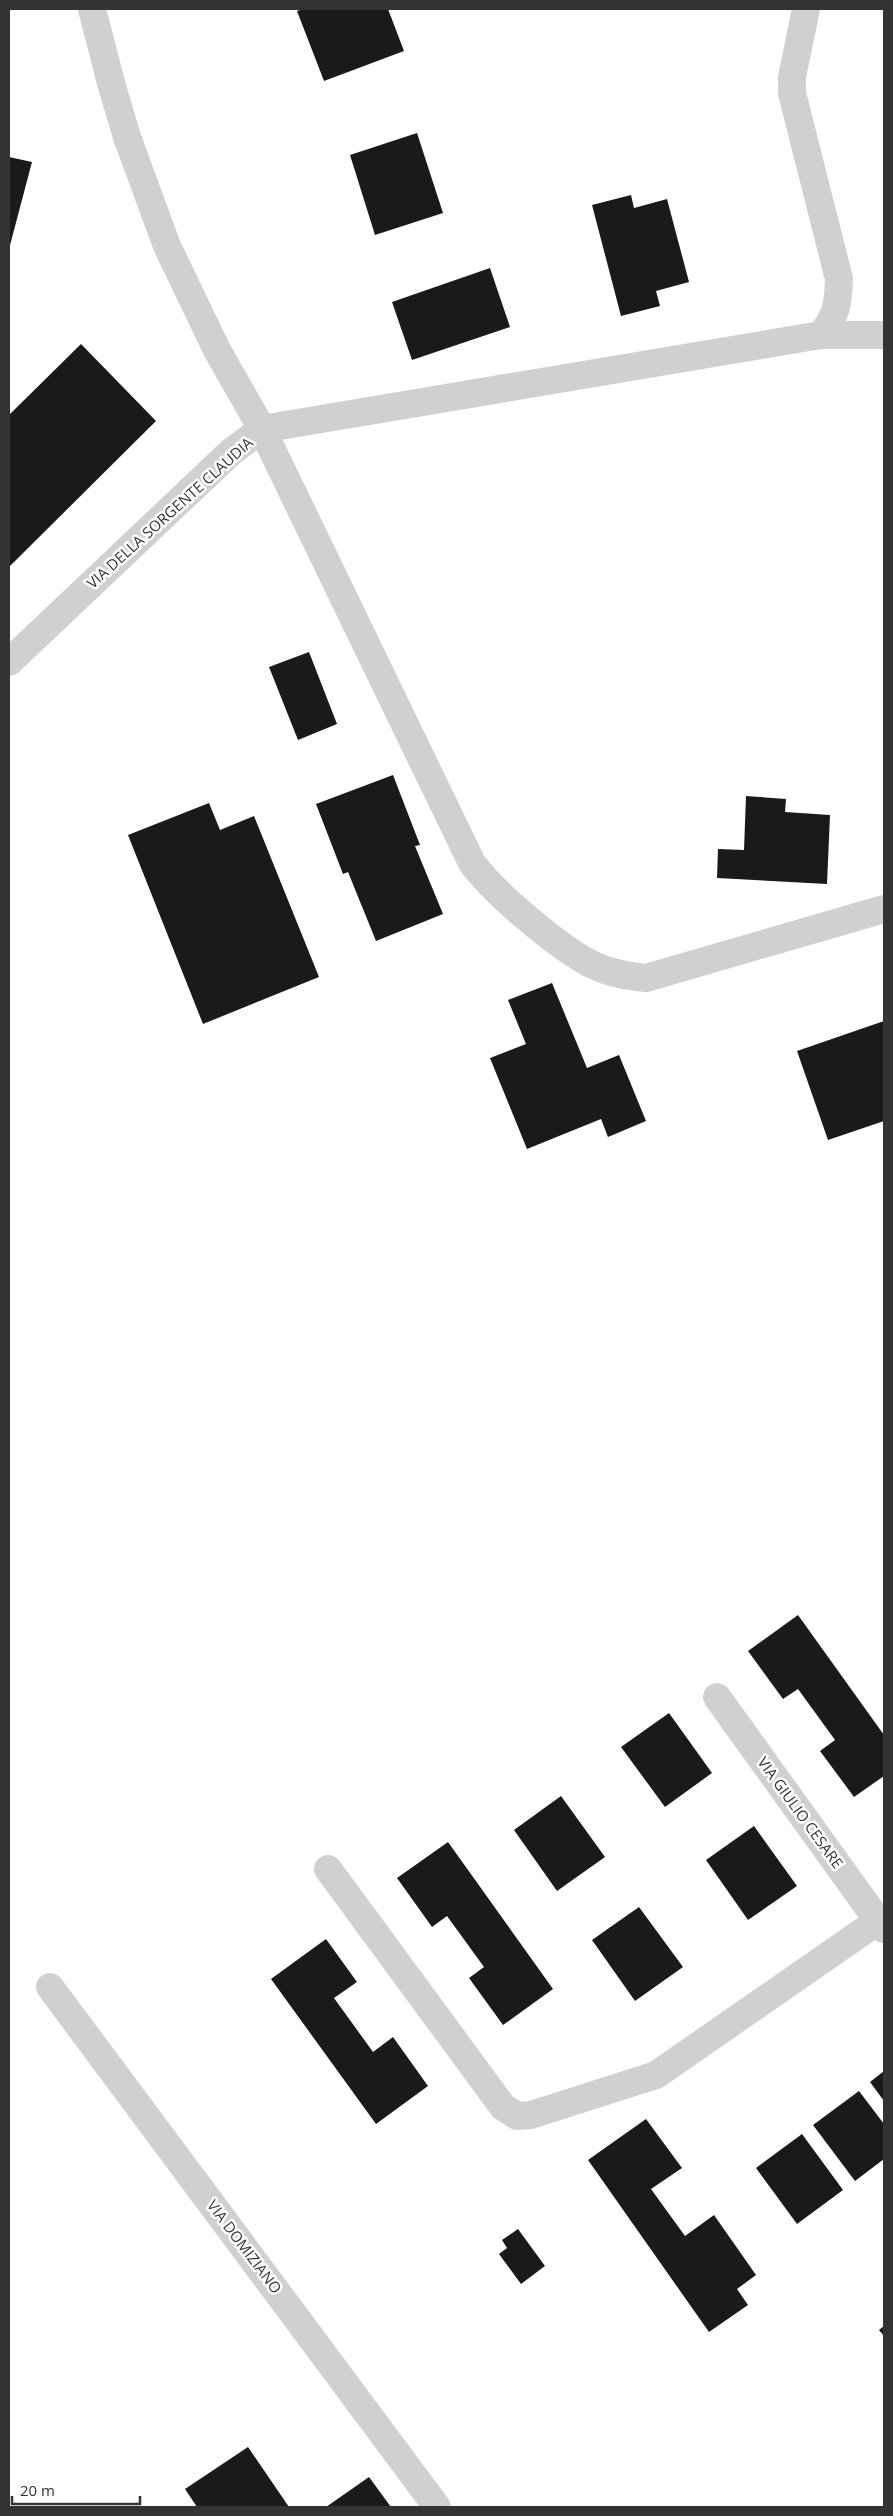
<svg xmlns="http://www.w3.org/2000/svg" width="893" height="2516" font-family="'Open Sans',sans-serif">
  <style>
    .building { fill: #1a1a1a }
    .lines { fill: none; stroke-linecap: round; stroke-linejoin: round }
    .minor { stroke: #d0d0d0; stroke-width: 28 }
    .labels { text-anchor: middle; stroke-width: 5; stroke-linejoin: round; paint-order: stroke }
    .street-label { font-size: 15px; fill: #333; stroke: #fff }
  </style>
  <rect width="100%" height="100%" fill="#fff"/>
  <g class="building">
    <path d="M303 9H388L404 51 324 81 297 11Z"/>
    <path d="M417 133 443 213 375 235 350 155Z"/>
    <path d="M9 157 32 162 9 249Z"/>
    <path d="M631 195 634 208 667 199 689 282 656 291 660 306 621 316 592 205Z"/>
    <path d="M490 268 510 327 412 360 392 302Z"/>
    <path d="M81 344 156 421 9 567V415Z"/>
    <path d="M309 652 337 724 298 740 269 667Z"/>
    <path d="M393 775 420 845 415 846 443 914 376 941 348 872 343 874 316 804Z"/>
    <path d="M746 796 786 799 785 812 830 815 827 884 717 878 718 849 744 850Z"/>
    <path d="M209 803 220 830 254 816 319 977 203 1024 128 835Z"/>
    <path d="M552 983 587 1068 619 1055 646 1121 608 1137 601 1119 527 1149 490 1058 526 1044 508 1000Z"/>
    <path d="M884 1021V1121L828 1140 797 1051Z"/>
    <path d="M798 1615 884 1735V1776L854 1797 820 1751 835 1740 798 1689 783 1699 748 1651Z"/>
    <path d="M669 1713 712 1773 665 1807 621 1747Z"/>
    <path d="M561 1796 605 1857 557 1891 514 1830Z"/>
    <path d="M754 1826 797 1886 748 1920 706 1860Z"/>
    <path d="M448 1842 553 1989 503 2025 469 1978 484 1967 447 1916 432 1927 397 1878Z"/>
    <path d="M639 1907 683 1967 635 2001 592 1940Z"/>
    <path d="M326 1939 357 1982 334 1998 373 2052 393 2037 428 2086 376 2124 271 1979Z"/>
    <path d="M884 2071V2101L870 2082Z"/>
    <path d="M859 2091 884 2124V2159L855 2181 813 2125Z"/>
    <path d="M646 2119 682 2168 651 2189 685 2236 714 2215 756 2275 737 2289 748 2305 709 2332 588 2160Z"/>
    <path d="M802 2134 843 2190 797 2224 756 2168Z"/>
    <path d="M518 2229 545 2266 521 2284 499 2254 507 2248 502 2240Z"/>
    <path d="M884 2326V2336L879 2330Z"/>
    <path d="M248 2447 289 2507H197L185 2489Z"/>
    <path d="M369 2477 391 2507H326Z"/>
  </g>
  <g class="lines">
    <g class="minor">
      <path d="M92 9 111 83 127 137 167 246 217 350 262 429 472 863C494 893 558 947 591 964 609 973 626 976 646 978L884 909"/>
      <path d="M821 335H884"/>
      <path d="M9 662 231 452 262 429 821 335C837 314 838 305 839 279L792 93V77L806 9"/>
      <path d="M717 1697 884 1929"/>
      <path d="M328 1869 503 2107 517 2116 531 2115 656 2075 878 1921"/>
      <path d="M50 1987 437 2507"/>
    </g>
  </g>
  <g class="labels">
    <g class="street-label">
      <text transform="translate(170 513) rotate(-42)" y="5">VIA DELLA SORGENTE CLAUDIA</text>
      <text transform="translate(800 1813) rotate(54)" y="5">VIA GIULIO CESARE</text>
      <text transform="translate(244 2247) rotate(53)" y="5">VIA DOMIZIANO</text>
    </g>
  </g>
  <rect width="893" height="2516" fill="none" stroke="#333333" stroke-width="20"/>
  <path d="M12 2496v8h128v-8" fill="none" stroke="#333333" stroke-width="2.5"/>
  <text x="20" y="2496" font-size="15" fill="#333333" stroke="#ffffff" stroke-width="4" paint-order="stroke">20 m</text>
</svg>
